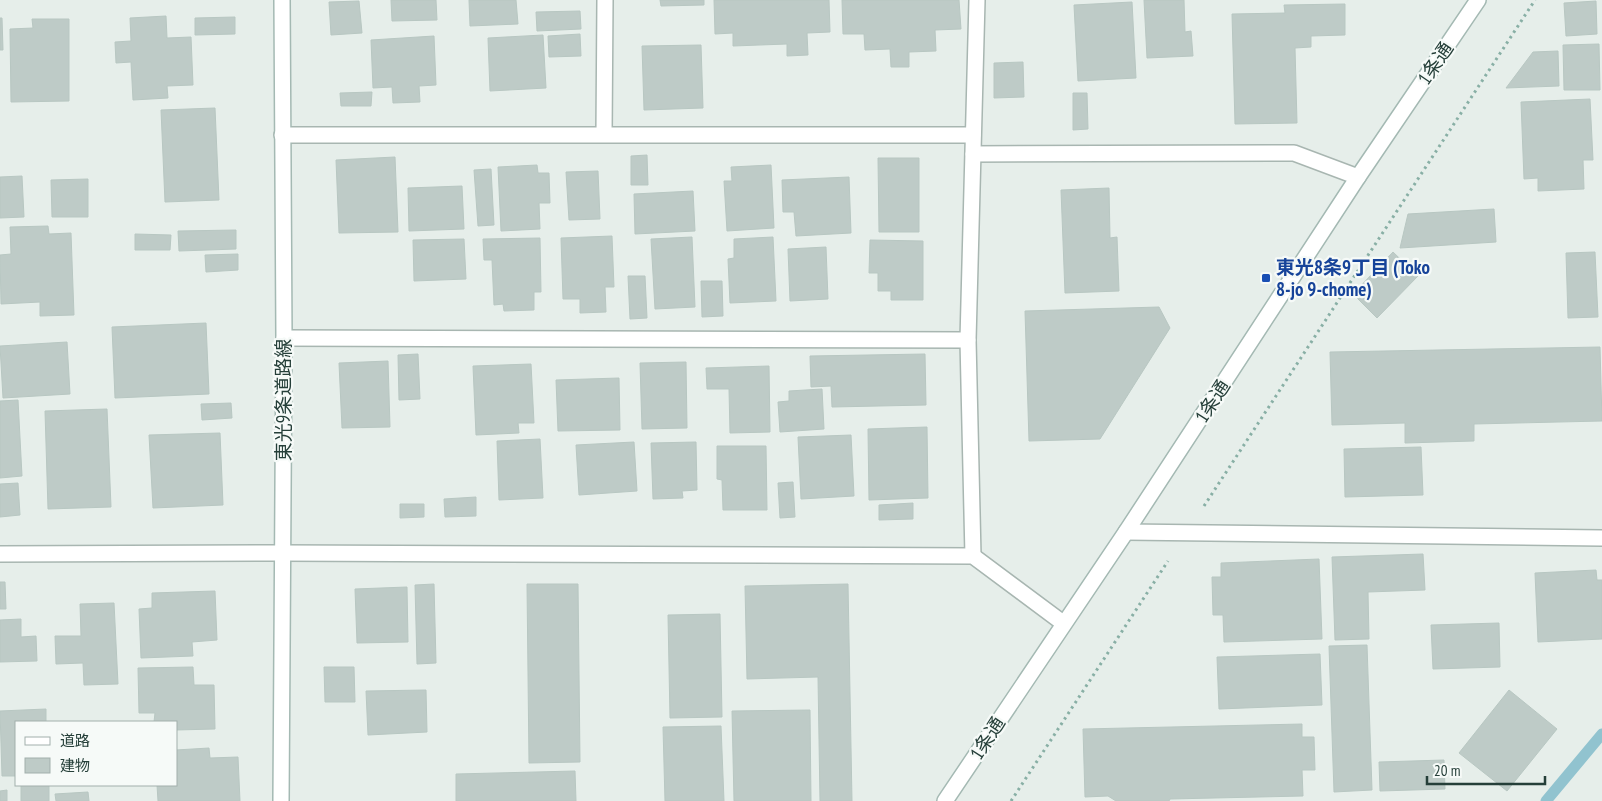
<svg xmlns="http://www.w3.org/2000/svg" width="1602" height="801" font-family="'PT Sans Narrow','Noto Sans JP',sans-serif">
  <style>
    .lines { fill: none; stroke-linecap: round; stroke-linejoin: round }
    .stream { stroke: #91c3cf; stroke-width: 11 }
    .building { fill: #becbc7; stroke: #b8c7c2 }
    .street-casing { stroke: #a8b6b1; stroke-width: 18 }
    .secondary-casing { stroke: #a4b9b3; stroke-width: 18 }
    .path { stroke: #88afa5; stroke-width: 3; stroke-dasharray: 2.5 4; stroke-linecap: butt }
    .street { stroke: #fff; stroke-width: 15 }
    .secondary { stroke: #fff; stroke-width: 15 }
    .transit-dot { fill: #1a4fb4; stroke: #f6faf8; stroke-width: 2 }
    .labels { text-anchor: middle; stroke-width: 4.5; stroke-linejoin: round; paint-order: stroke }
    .street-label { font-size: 19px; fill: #253f39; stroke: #f6faf8 }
    .transit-label { font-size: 19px; font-weight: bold; fill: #164399; stroke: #f6faf8; text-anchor: start }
  </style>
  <rect width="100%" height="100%" fill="#e6eeea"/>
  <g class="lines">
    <path class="stream" d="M1546 801 1602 734"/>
  </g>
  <g class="building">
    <path d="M391 0H436L437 20 392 21Z"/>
    <path d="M469 0H516L518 24 470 26Z"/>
    <path d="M660 0H704V5L661 6Z"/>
    <path d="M714 0H829L830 32 807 33 808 55 787 56V44L733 46V33L715 34Z"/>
    <path d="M842 0H959L961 29 935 30 936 51 909 52V67H891L890 49 865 50 864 34H843Z"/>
    <path d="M1144 0H1184L1185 32 1191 31 1193 56 1147 58Z"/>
    <path d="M359 1 362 33 331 35 329 2Z"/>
    <path d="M1596 1 1597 34 1566 36 1564 3Z"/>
    <path d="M1132 2 1136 78 1078 81 1074 5Z"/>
    <path d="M1345 4V35L1311 36V47L1295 48 1297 123 1235 124 1232 14 1285 13 1284 5Z"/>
    <path d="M580 11 581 29 537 31 536 12Z"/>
    <path d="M166 16 167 38 191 37 193 85 167 86 168 98 133 100 131 62 116 63 115 42 131 41 130 18Z"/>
    <path d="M235 17V34L195 35V18Z"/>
    <path d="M0 18H2L3 50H0Z"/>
    <path d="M32 19H69V101L11 102 10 29 33 28Z"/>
    <path d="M580 34 581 56 549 57 548 36Z"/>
    <path d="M543 35 546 88 490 91 488 38Z"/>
    <path d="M434 36 436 85 419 86 420 102 393 103 392 87 373 88 371 40Z"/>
    <path d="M1599 44 1600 90H1564L1563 45Z"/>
    <path d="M701 45 703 108 644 110 642 46Z"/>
    <path d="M1558 51 1559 86 1506 88 1533 52Z"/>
    <path d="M1023 62 1024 97 994 98V63Z"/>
    <path d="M372 92 371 106H341L340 93Z"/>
    <path d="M1073 93H1087L1088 129 1073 130Z"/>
    <path d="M1590 99 1593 160H1583L1584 189 1538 191V178L1524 179 1521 102Z"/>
    <path d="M215 108 219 200 165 202 161 110Z"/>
    <path d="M647 155 648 185H631V156Z"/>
    <path d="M395 157 398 232 339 233 336 160Z"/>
    <path d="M878 158H919V232H879Z"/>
    <path d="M537 165 538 173H549L550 203H539L540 229 501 231 498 167Z"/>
    <path d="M771 165 774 228 727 231 724 181H732L731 167Z"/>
    <path d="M491 169 494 225 478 226 474 170Z"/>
    <path d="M598 171 600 219 569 220 566 172Z"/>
    <path d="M22 176 24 217 0 218V177Z"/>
    <path d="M849 177 851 233 796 236 794 212H783L782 180Z"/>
    <path d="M88 179V217H52L51 180Z"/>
    <path d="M462 186 464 229 409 231 408 188Z"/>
    <path d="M1109 188 1110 238 1117 237 1119 291 1065 293 1061 190Z"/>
    <path d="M693 191 695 231 635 234 634 194Z"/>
    <path d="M1494 209 1496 242 1400 248 1408 214Z"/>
    <path d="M48 226 49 234 71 233 74 315 40 316V302L1 304 0 255 11 254 10 227Z"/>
    <path d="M236 230V249L179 251 178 231Z"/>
    <path d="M135 234 171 235 170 250H135Z"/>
    <path d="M612 236 614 287H605L606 312 580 313V299H563L561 238Z"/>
    <path d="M692 237 695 307 655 309 651 239Z"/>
    <path d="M773 237 776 301 730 303 728 259 734 258V239Z"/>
    <path d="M540 238 541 292H534V310L504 311 503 304 494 305 492 260H484L483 239Z"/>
    <path d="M464 239 466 279 414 281 413 240Z"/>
    <path d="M870 240 923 241V300H891V291H878V273H869Z"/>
    <path d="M826 247 828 299 790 301 788 249Z"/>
    <path d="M1393 252 1418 276 1377 318 1353 294Z"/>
    <path d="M1595 252 1598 317 1568 318 1566 253Z"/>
    <path d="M238 254V270L206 272 205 255Z"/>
    <path d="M628 276H645L647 318 630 319Z"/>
    <path d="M701 281H722L723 316 702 317Z"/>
    <path d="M1159 307 1170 328 1100 439 1029 441 1025 311Z"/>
    <path d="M206 323 209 394 115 398 112 327Z"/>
    <path d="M67 342 70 394 3 398 0 346Z"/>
    <path d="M1600 347 1602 421 1474 424V441L1405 443V423L1332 425 1330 352Z"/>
    <path d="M418 354 420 399 399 400 398 355Z"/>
    <path d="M925 354 926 405 832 407 831 386 811 387 810 356Z"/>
    <path d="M388 361 390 427 342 428 339 363Z"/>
    <path d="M686 362 687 428 642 429 640 363Z"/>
    <path d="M531 364 534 423H518L519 433 476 435 473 366Z"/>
    <path d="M769 366 770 432 730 433 729 389H707L706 368Z"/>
    <path d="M619 378 620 430 558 431 556 380Z"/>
    <path d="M822 389 824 429 780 432 778 402 789 401V391Z"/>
    <path d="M18 400 22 476 0 478V401Z"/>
    <path d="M231 403 232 418 202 420 201 404Z"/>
    <path d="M107 409 111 507 48 509 45 411Z"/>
    <path d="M927 427 928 498 869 500 868 429Z"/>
    <path d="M220 433 223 505 153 508 149 435Z"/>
    <path d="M851 435 854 496 801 499 798 437Z"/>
    <path d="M540 439 543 498 499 500 497 441Z"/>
    <path d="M634 442 637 491 579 495 576 445Z"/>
    <path d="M696 442 697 490 682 491 683 498 653 499 651 443Z"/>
    <path d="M717 446H766L767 510H723L722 480 717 479Z"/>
    <path d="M1421 447 1423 495 1345 497 1344 449Z"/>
    <path d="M793 482 795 517 780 518 778 483Z"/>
    <path d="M18 483 20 515 0 517V484Z"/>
    <path d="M476 497V516L445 517 444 499Z"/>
    <path d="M913 503V519L879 520V505Z"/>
    <path d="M400 504H424V517L400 518Z"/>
    <path d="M1423 554 1425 590 1368 592 1369 639 1335 640 1332 557Z"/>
    <path d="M1319 559 1322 639 1224 642 1223 615H1213L1212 577H1221V563Z"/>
    <path d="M1596 570 1597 580H1602V639L1538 642 1535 573Z"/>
    <path d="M0 582H5L6 609H0Z"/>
    <path d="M434 584 436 663 417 664 415 585Z"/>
    <path d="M527 584H578L580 762 529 763Z"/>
    <path d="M848 584 852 801H820L818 677 747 679 745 586Z"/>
    <path d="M407 587 408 642 357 643 355 589Z"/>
    <path d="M215 591 217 640 192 642 193 656 141 658 139 609 152 608V593Z"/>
    <path d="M114 603 118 684 84 685 83 663 56 664 55 636H81L80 604Z"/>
    <path d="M720 614 722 717 670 718 668 615Z"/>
    <path d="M21 619V637L36 636 37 661 0 662V620Z"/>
    <path d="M1499 623 1500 667 1433 669 1431 625Z"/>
    <path d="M1367 645 1372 790 1334 792 1329 646Z"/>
    <path d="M1320 654 1322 705 1219 709 1217 657Z"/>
    <path d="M193 667 194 685H214L215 729 176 730V722H154L155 713H139L138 668Z"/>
    <path d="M324 667H354L355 702H325Z"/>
    <path d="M426 690 427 732 368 735 366 691Z"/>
    <path d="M1509 690 1557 729 1507 791 1459 753Z"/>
    <path d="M46 709V722H16V776H2L0 711Z"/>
    <path d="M810 710 811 801H734L732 711Z"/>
    <path d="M1302 724V737H1314L1315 770H1302L1303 796 1170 799 1169 801H1116L1108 796 1085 797 1083 729Z"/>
    <path d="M721 726 724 801H665L663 727Z"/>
    <path d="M209 748 210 758 238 757 240 801H158L157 785H176V750Z"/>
    <path d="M1444 760 1445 789 1380 791 1379 762Z"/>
    <path d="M575 771 576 801H456V774Z"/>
    <rect x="21" y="785" width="28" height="16"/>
    <path d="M7 790V801H0V791Z"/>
    <path d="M88 792 89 801H56L55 794Z"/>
  </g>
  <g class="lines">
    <g class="street-casing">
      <g id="street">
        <path d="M604 134 605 0"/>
        <path d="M282 135H973"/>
        <path d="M973 154 1294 153 1358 177"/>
        <path d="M284 338 968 340"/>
        <path d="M1126 532 1602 538"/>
        <path d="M0 554 282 553 973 556 1063 623"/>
        <path d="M973 556 968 340 977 0"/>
      </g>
    </g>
    <g class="secondary-casing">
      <g id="secondary">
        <path d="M281 801 284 338 282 0"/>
        <path d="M945 801 1126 532 1358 177 1478 0"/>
      </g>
    </g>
    <g class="path">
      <path d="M1204 506 1535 0"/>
      <path d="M1011 801 1168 561"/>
    </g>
    <use href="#street" class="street"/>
    <use href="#secondary" class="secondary"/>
  </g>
  <rect class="transit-dot" x="1261" y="273" width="10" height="10" rx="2.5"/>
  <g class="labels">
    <g class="street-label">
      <text transform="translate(1435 63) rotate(-56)" y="7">1条通</text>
      <text transform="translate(283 400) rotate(-90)" y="7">東光9条道路線</text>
      <text transform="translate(1212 401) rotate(-57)" y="7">1条通</text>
      <text transform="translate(987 738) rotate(-57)" y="7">1条通</text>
    </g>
    <g class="transit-label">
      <text x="1276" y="274">東光8条9丁目 (Toko<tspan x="1276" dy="22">8-jo 9-chome)</tspan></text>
    </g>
  </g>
  <rect x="15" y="721" width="162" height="65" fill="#f6faf8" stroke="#a2afac"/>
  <rect x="25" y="737" width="25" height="8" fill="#ffffff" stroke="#a2afac"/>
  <text x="60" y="746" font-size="15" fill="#253f39">道路</text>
  <rect x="25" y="758" width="25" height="15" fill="#becbc7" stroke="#a2afac"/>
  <text x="60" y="771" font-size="15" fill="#253f39">建物</text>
  <path d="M1427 776v8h118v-8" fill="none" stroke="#253f39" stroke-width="2.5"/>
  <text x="1434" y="776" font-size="15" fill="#253f39" stroke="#f6faf8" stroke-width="4" paint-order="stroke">20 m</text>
</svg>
